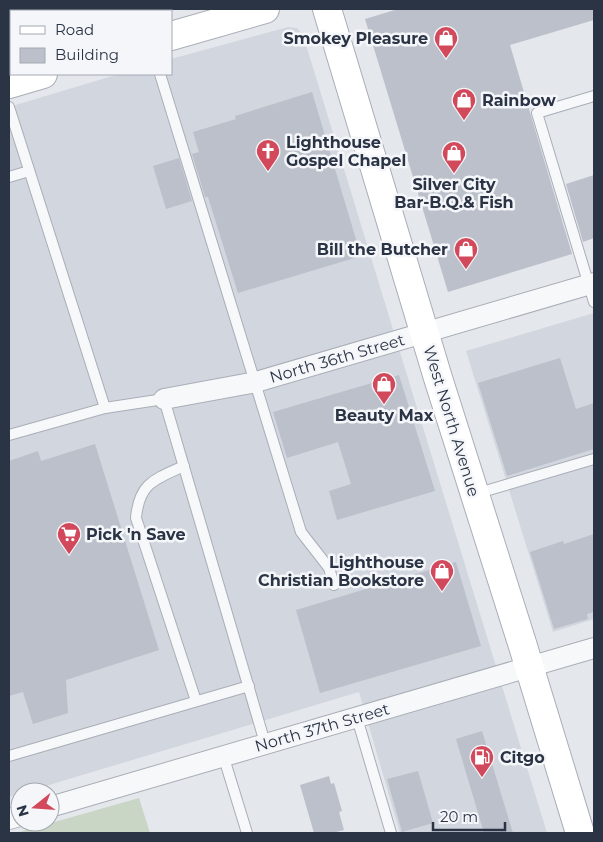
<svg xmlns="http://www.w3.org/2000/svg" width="603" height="842" font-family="Montserrat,sans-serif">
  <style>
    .built { fill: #d2d6de }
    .green { fill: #c9d6c5 }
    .building { fill: #bbc0ca }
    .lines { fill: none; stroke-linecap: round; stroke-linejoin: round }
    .lane-casing { stroke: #a9aeb7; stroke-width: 12 }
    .street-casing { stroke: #a9aeb7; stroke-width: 22 }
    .secondary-casing { stroke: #a9aeb7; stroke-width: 30 }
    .lane { stroke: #f7f8fa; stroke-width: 10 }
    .street { stroke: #f7f8fa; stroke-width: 20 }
    .secondary { stroke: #fff; stroke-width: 28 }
    .labels { text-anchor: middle; stroke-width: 5; stroke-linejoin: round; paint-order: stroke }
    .poi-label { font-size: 16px; font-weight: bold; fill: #2b3445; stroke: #f4f6f9; text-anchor: start }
    .street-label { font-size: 16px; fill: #2b3445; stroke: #f4f6f9 }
  </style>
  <rect width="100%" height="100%" fill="#e4e7ec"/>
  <g class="built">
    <path d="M288 27 297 28 303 35 547 833H400L359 692 9 797V107L119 74H171V59Z"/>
    <path d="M594 313V619L553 632 466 351Z"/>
  </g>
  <g class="green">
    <path d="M64 9H173L164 11H65Z"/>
    <path d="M139 798 150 833H16Z"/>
  </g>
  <g class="building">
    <path d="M398 9H594V20L510 45 572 254 448 292 365 19Z"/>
    <path d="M312 92 361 256 238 293 208 197H205L192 154 199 152 193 132 236 119 235 116Z"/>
    <path d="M179 158 192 201 166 209 153 166Z"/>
    <path d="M594 175V238L583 242 566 184Z"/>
    <path d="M560 358 576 409 594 403V449L507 476 478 383Z"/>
    <path d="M399 375 435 491 337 520 329 491 351 484 338 442 287 458 273 412Z"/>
    <path d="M95 444 159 650 66 680 68 713 33 724 23 692 9 696V461L38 451 41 461Z"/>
    <path d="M594 534V612L587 614 588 619 554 629 530 552 563 541 564 544Z"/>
    <path d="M456 562 481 646 320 693 296 610Z"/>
    <path d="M482 731 513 833H484L456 739Z"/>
    <path d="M418 771 433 823 402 832 387 779Z"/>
    <path d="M329 776 331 784 334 783 342 811 339 812 344 830 332 833H314L300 785Z"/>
  </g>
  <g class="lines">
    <g class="lane-casing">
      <g id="lane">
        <path d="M160 74 301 532 329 568 334 585"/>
        <path d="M594 96 537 113 594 302"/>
        <path d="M9 107 105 408"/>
        <path d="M9 177 29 171"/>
        <path d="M9 435 105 408 164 399 265 743"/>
        <path d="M184 466C155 479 139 483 136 518L196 701"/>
        <path d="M475 494 594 459"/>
        <path d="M357 718 391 833"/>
        <path d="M223 755 247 833"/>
        <path d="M9 756 249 686"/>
      </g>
    </g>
    <g class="street-casing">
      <g id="street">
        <path d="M164 399 256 382 594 283"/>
        <path d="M50 807 594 648"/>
        <path d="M9 819 20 816"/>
      </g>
    </g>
    <g class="secondary-casing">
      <g id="secondary">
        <path d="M327 9 438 378 522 643 580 833"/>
        <path d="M171 36 265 9"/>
        <path d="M9 84 43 74"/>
      </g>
    </g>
    <use href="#lane" class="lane"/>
    <use href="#street" class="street"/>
    <use href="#secondary" class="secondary"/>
  </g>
  <defs>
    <g id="shop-pin" transform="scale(1.25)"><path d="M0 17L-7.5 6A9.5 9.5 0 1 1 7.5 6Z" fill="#d1495b" stroke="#f4f6f9"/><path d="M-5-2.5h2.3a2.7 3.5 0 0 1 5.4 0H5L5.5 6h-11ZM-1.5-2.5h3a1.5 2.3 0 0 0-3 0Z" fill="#fff"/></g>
    <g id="church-pin" transform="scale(1.25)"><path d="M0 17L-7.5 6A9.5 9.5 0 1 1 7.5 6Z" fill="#d1495b" stroke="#f4f6f9"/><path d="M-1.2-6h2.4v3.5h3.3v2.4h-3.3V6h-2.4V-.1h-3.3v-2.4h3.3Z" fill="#fff"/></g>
    <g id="supermarket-pin" transform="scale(1.25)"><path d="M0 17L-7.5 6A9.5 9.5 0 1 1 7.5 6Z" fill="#d1495b" stroke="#f4f6f9"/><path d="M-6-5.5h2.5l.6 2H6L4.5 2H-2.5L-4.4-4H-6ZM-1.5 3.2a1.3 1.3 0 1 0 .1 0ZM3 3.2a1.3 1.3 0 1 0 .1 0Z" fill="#fff"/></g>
    <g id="fuel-pin" transform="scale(1.25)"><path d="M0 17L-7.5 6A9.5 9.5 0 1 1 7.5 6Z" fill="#d1495b" stroke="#f4f6f9"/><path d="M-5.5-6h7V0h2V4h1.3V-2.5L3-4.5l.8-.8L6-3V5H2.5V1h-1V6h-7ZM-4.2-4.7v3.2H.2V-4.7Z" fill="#fff"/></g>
  </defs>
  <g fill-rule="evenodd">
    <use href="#shop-pin" x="446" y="38"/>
    <use href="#shop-pin" x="464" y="100"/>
    <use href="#church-pin" x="268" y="151"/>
    <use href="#shop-pin" x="454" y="153"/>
    <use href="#shop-pin" x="466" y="249"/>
    <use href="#shop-pin" x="384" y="384"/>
    <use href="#supermarket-pin" x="69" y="534"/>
    <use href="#shop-pin" x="442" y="571"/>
    <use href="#fuel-pin" x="482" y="757"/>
  </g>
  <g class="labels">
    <g class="poi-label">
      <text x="428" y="44" text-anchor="end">Smokey Pleasure</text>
      <text x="482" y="106">Rainbow</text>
      <text x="286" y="148">Lighthouse<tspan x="286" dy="18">Gospel Chapel</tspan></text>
      <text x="454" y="190" text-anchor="middle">Silver City<tspan x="454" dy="18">Bar-B.Q.&amp; Fish</tspan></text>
      <text x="448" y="255" text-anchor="end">Bill the Butcher</text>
      <text x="384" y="421" text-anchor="middle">Beauty Max</text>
      <text x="86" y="540">Pick 'n Save</text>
      <text x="424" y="568" text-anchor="end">Lighthouse<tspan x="424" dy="18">Christian Bookstore</tspan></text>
      <text x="500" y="763">Citgo</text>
    </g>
    <g class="street-label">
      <text transform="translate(337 358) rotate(-16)" y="6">North 36th Street</text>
      <text transform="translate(452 421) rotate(73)" y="6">West North Avenue</text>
      <text transform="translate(322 727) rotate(-16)" y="6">North 37th Street</text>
    </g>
  </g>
  <rect width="603" height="842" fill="none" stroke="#2b3445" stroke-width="20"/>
  <rect x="10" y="10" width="162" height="65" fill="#f4f6f9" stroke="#a4a8b1"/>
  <rect x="20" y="26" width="25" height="8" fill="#ffffff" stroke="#a4a8b1"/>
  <text x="55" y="35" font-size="15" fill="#2b3445">Road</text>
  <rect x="20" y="48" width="25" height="15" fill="#bbc0ca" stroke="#a4a8b1"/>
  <text x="55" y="60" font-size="15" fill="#2b3445">Building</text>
  <g transform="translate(35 807) rotate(253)"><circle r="24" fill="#f4f6f9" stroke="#a4a8b1"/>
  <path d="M0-4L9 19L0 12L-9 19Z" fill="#d1495b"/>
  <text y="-8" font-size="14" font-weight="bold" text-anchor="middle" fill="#2b3445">N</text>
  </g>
  <path d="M433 822v8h72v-8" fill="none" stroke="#2b3445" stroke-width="2.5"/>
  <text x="440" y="822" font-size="15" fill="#2b3445" stroke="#f4f6f9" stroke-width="4" paint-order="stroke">20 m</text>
</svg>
